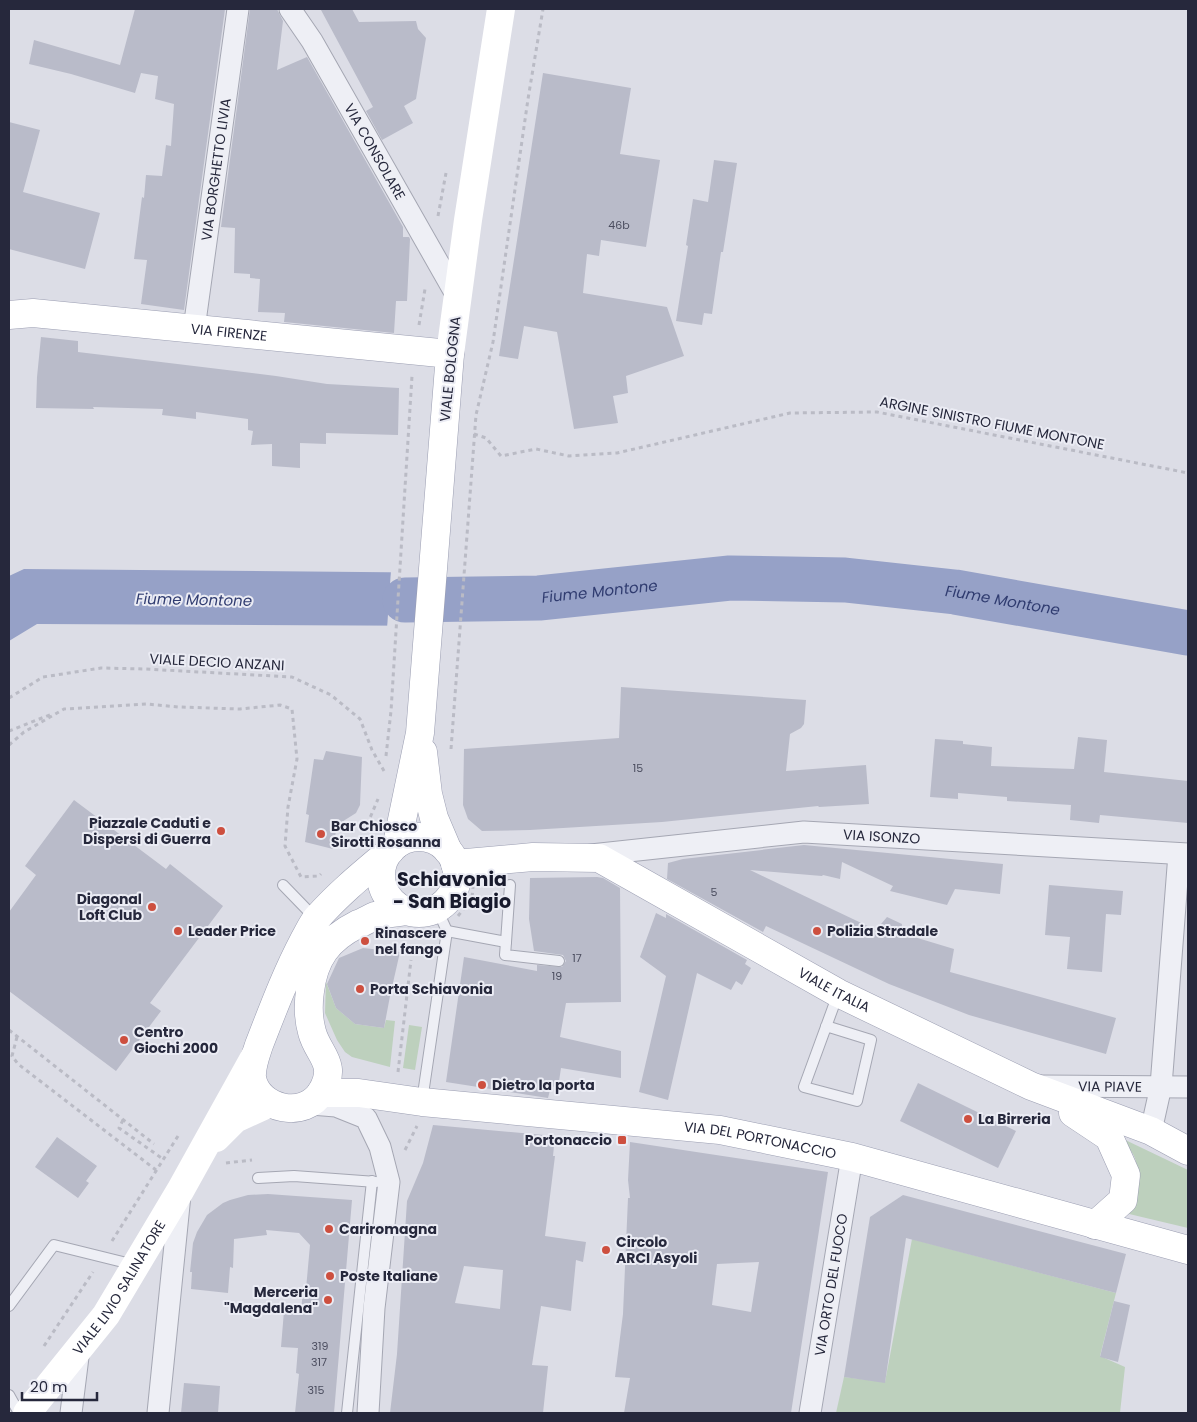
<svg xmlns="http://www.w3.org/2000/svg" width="1197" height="1422" font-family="Poppins,sans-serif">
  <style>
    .green { fill: #bdd0bd }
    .water { fill: #96a1c7 }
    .pier { fill: #dcdde6 }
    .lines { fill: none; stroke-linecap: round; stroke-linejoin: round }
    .river { stroke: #96a1c7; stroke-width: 45 }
    .building { fill: #b9bbc9; fill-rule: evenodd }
    .service-casing { stroke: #a5a7b3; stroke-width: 12 }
    .minor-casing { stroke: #a5a7b3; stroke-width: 23 }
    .primary-casing { stroke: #9b9eb2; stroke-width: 29 }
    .path { stroke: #babbc5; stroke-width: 3; stroke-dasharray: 4 4; stroke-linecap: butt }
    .service { stroke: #eeeff5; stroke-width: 10 }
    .minor { stroke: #eeeff5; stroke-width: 21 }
    .secondary { stroke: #fff; stroke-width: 28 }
    .primary { stroke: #fff; stroke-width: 28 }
    .poi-dot { fill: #cd4f3f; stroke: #ebecf4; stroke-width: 2 }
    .labels { text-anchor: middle; stroke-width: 4; stroke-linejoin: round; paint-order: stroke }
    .number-label { font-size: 11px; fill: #4b4d5f }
    .street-label { font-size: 14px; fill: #26283c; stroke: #ebecf4 }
    .poi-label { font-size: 14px; font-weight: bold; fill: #26283c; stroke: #ebecf4; text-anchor: start }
    .water-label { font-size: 15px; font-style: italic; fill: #303c70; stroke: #ebecf4 }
    .district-label { font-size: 19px; font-weight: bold; fill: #181a2d; stroke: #ebecf4 }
  </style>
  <rect width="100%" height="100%" fill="#dcdde6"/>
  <g class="green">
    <path d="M326 982 336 1008 355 1024 384 1028 386 1020 395 1021 390 1067 352 1057 345 1052 337 1040 325 1013Z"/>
    <path d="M409 1025 422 1027 415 1070 403 1068Z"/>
    <path d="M1117 1136 1188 1170V1228L1125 1213C1129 1200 1140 1175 1136 1162 1134 1151 1124 1143 1117 1136Z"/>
    <path d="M912 1239 1116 1293 1100 1356 1125 1367 1120 1413H836L844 1377 885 1382Z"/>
  </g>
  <path class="water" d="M24 569 468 573 466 626 37 624 9 641V576Z"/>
  <path class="pier" d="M391 570 470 571 467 629H387Z"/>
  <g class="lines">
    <path class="river" id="s1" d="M405 600 539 598 730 578 845 580 955 592 1188 633"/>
  </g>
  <g class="building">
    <path d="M135 9H225L184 310 141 304 147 260 134 259 142 197 144 198 146 175 162 176 166 145 171 146 174 104 155 99 158 76 141 73 135 93 71 74 29 64 34 40 120 65Z"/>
    <path d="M250 9H277L283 21 277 70 307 57 403 227V237H409L410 239 407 301H396L394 333 284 322 285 313 258 312 260 279 250 278V274L234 273 235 228 221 227Z"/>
    <path d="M352 9 359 22 416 21 418 29 426 38 416 99 404 106 413 123 382 140 366 111 373 107 321 10Z"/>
    <path d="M543 73 631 88 620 154 660 160 646 247 601 240 599 256 587 254 583 293 667 307 684 356 626 376 628 393 613 396 618 423 574 429 557 332 524 326 518 359 499 356Z"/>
    <path d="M9 122 40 130 23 192 100 213 85 269 9 249Z"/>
    <path d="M714 160 737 163 723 252H721L712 314 704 313 702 325 676 321 688 246 686 245 693 199 708 202Z"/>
    <path d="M41 337 78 341V352L276 376 327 384 399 388 398 435 326 433V444L300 443V468L272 466V444L251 445 253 431 248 430V419L196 412V419L162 415 163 409 93 407 94 409 36 408 37 377Z"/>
    <path d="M621 687 806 700 804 724 801 728 790 734 786 771 866 765 869 804 819 807 818 806 662 822 530 830 482 831 468 819 463 805 464 749 619 738Z"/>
    <path d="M1078 737 1107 740 1104 772 1188 781V823L1100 815 1099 823 1070 820 1071 805 1007 801V797L958 793V799L930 797 935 739 963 741V744L992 747 991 766 1074 769Z"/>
    <path d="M326 751 362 757 360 805 356 813 337 825 333 849 305 842 309 815 306 814 314 759 323 760Z"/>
    <path d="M74 800 166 869 170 864 223 906 150 1003 161 1011 116 1071 9 991V912L36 875 25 866Z"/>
    <path d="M804 845 1003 864 1000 894 955 889 947 905 890 891 893 886 842 862 840 879 823 875 822 876 750 870 876 930 887 917 902 924 901 933 954 949 950 972 1116 1018 1106 1054 969 1015 889 984 766 926 763 932 667 879 668 863 683 859Z"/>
    <path d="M597 877 603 878 620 888 621 1002 566 1003 560 1037 621 1051V1078L561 1068 558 1088 551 1086 548 1098 446 1082 464 957 537 971V965L562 967 566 961 563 955 534 951 529 919 530 878Z"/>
    <path d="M1049 885 1123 891 1121 915 1106 914 1102 972 1067 969 1070 937 1045 935Z"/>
    <path d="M656 913 666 918V914L747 960 745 964 751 968 742 985 736 981 731 990 697 973 668 1100 639 1092 666 976 640 957Z"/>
    <path d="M363 948 400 952 390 996 384 1028 355 1024 336 1008 327 984 339 958Z"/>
    <path d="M918 1083 1016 1131 998 1168 900 1121Z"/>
    <path d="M433 1125 555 1136 553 1156H555L545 1236 586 1242 583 1262 576 1260 571 1311 541 1306 532 1365 548 1366 543 1413H390L397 1354 407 1201 423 1163ZM464 1266 503 1270 500 1309 455 1303Z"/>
    <path d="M57 1137 97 1166 86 1181 89 1183 78 1198 35 1167Z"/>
    <path d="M630 1142 828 1172 791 1413H624L630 1378 615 1377 623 1314 628 1198H630L628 1180ZM759 1262 751 1312 712 1305 717 1264Z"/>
    <path d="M268 1194 352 1200 334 1413H295L299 1374 296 1373 298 1348 281 1347 284 1311 301 1313 303 1288 306 1289 310 1245 299 1233 266 1230 267 1235 234 1239 233 1268 230 1267 228 1293 191 1289 192 1272H190L193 1243 197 1232 207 1215 223 1203 230 1200 248 1195Z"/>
    <path d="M903 1195 1126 1254 1116 1293 906 1238 885 1383 844 1377 870 1217Z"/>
    <path d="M1114 1301 1130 1305 1118 1362 1100 1357Z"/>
    <path d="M184 1383 220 1386 218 1413H181Z"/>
  </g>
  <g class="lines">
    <g class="service-casing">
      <g id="service">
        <path d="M283 885 315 918"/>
        <path d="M447 931 506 942 510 885"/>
        <path d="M506 942 505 955 559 961"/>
        <path d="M826 1026 871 1040 857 1101 804 1087 838 994"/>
        <path d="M422 1101 447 931 437 909"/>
        <path d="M258 1178 294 1176 376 1182"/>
        <path d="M9 1306 54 1245 135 1265"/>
        <path d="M9 1395 19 1413"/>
        <path d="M347 1413 372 1181"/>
      </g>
    </g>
    <g class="minor-casing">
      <g id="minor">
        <path id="s2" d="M290 9 312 41 457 296"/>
        <path id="s3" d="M194 329 238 9"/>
        <path id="s4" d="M591 855 804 832 1188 854"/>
        <path id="s5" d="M1041 1086 1188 1087"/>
        <path d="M311 1104 336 1106 366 1118 380 1147 389 1182 374 1308 368 1413"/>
        <path d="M1151 1131 1161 1086 1179 854"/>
        <path d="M71 1413 79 1349"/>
        <path d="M158 1413 180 1195"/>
        <path id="s6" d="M810 1413 852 1157"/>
      </g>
    </g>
    <g class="primary-casing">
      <g id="primary">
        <path id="s8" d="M9 315 33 313 450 354 420 733 397 844"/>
        <path d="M423 752 428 794 434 818 448 851"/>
        <circle cx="419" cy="875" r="38"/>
        <path d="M390 851C365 872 339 893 317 918 312 924 308 933 304 940 286 974 273 1009 259 1045 256 1054 251 1067 252 1078 258 1110 305 1120 322 1091 338 1063 318 1055 312 1032 308 1018 308 1005 310 991 314 958 328 939 358 924 364 922 370 918 375 916 385 913 396 913 405 911"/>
        <path id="s9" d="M455 864 533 857 599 858 838 993 1031 1086 1151 1131 1188 1151"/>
        <path id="s10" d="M321 1093H359L422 1102 720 1130 852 1157 1188 1250"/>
        <path d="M1073 1113 1109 1137 1126 1175 1123 1200 1095 1225"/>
      </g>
    </g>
    <g class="path">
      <path d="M438 216 446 173"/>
      <path d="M419 325 425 289"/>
      <path d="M474 434 486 438 501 456 536 449 569 456 617 453 790 413 877 412 1188 473"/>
      <path d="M9 698 43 677 101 668 145 669 292 677 331 695 360 719 372 750 384 771"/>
      <path d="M9 731 52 714"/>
      <path d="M9 745 24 732 64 709 146 704 179 707 240 709 280 705 292 709 297 759 288 807 285 846 301 877 319 876 321 874"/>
      <path d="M451 749 476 415 493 342 528 99 543 9"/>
      <path d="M386 756 391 711 412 376"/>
      <path d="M361 839 378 799"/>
      <path d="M458 916 472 898 473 887"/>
      <path d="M411 936V951"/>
      <path d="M9 1030 154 1144"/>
      <path d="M17 1037 12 1056 18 1064 156 1170"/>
      <path d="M398 1072 411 960"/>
      <path d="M123 1120 119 1128 163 1159"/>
      <path d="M405 1150 417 1126"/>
      <path d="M226 1163 252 1160"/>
      <path d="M112 1241 178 1136"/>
      <path d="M44 1346 93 1272"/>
    </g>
    <use href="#service" class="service"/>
    <use href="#minor" class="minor"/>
    <g class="secondary">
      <path d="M450 354 468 220 501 9"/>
      <path d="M216 1138 235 1119 270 1103"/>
      <path id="s7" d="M27 1413 106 1315 180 1191 255 1056"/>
    </g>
    <use href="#primary" class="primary"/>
  </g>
  <g class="poi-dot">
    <circle cx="221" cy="831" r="5"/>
    <circle cx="321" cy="834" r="5"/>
    <circle cx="152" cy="907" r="5"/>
    <circle cx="178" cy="931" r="5"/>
    <circle cx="817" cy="931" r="5"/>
    <circle cx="365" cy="941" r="5"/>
    <circle cx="360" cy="989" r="5"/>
    <circle cx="124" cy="1040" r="5"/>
    <circle cx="482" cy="1085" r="5"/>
    <circle cx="968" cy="1119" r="5"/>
    <rect x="617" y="1135" width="10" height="10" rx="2.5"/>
    <circle cx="329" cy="1229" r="5"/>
    <circle cx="606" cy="1250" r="5"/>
    <circle cx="330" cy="1276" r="5"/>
    <circle cx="328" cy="1300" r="5"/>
  </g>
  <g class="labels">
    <g class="number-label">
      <text x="619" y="229">46b</text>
      <text x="638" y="772">15</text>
      <text x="714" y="896">5</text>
      <text x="577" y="962">17</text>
      <text x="557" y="980">19</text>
      <text x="320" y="1350">319</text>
      <text x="319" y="1366">317</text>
      <text x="316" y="1394">315</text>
    </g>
    <g class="street-label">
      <text dy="5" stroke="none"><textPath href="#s2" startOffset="166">VIA CONSOLARE</textPath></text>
      <text dy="5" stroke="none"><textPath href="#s3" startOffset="161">VIA BORGHETTO LIVIA</textPath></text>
      <text dy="5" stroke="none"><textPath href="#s8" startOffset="221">VIA FIRENZE</textPath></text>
      <text transform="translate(450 369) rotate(-84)" y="5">VIALE BOLOGNA</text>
      <text transform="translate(992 423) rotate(11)" y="5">ARGINE SINISTRO FIUME MONTONE</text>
      <text transform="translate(217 662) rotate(3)" y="5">VIALE DECIO ANZANI</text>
      <text dy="5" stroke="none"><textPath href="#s4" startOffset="292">VIA ISONZO</textPath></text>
      <text dy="5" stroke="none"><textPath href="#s9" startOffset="414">VIALE ITALIA</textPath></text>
      <text dy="5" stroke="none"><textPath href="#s5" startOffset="69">VIA PIAVE</textPath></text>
      <text dy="5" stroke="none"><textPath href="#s10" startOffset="442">VIA DEL PORTONACCIO</textPath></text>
      <text dy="5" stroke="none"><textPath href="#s6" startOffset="130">VIA ORTO DEL FUOCO</textPath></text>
      <text dy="5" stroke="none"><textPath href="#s7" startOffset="156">VIALE LIVIO SALINATORE</textPath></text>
    </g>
    <g class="poi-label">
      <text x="211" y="828" text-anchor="end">Piazzale Caduti e<tspan x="211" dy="16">Dispersi di Guerra</tspan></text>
      <text x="331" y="831">Bar Chiosco<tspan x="331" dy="16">Sirotti Rosanna</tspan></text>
      <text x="142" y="904" text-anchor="end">Diagonal<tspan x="142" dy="16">Loft Club</tspan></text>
      <text x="188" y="936">Leader Price</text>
      <text x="827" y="936">Polizia Stradale</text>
      <text x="375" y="938">Rinascere<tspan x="375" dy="16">nel fango</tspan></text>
      <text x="370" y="994">Porta Schiavonia</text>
      <text x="134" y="1037">Centro<tspan x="134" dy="16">Giochi 2000</tspan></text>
      <text x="492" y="1090">Dietro la porta</text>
      <text x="978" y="1124">La Birreria</text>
      <text x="612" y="1145" text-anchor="end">Portonaccio</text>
      <text x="339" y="1234">Cariromagna</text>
      <text x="616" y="1247">Circolo<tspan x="616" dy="16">ARCI Asyoli</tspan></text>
      <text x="340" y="1281">Poste Italiane</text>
      <text x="318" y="1297" text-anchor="end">Merceria<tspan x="318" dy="16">"Magdalena"</tspan></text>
    </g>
    <g class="water-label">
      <text dy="5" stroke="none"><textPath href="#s1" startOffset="195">Fiume Montone</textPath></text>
      <text transform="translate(194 600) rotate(1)" y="5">Fiume Montone</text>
      <text dy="5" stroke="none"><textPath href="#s1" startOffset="600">Fiume Montone</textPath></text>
    </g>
    <g class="district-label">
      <text x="452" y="886">Schiavonia<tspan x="452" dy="22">- San Biagio</tspan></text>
    </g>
  </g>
  <rect width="1197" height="1422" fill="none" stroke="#26283c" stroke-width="20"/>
  <path d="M22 1392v8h75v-8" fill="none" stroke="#26283c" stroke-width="2.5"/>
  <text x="30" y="1392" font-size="15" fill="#26283c" stroke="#ebecf4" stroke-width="4" paint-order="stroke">20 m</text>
</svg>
